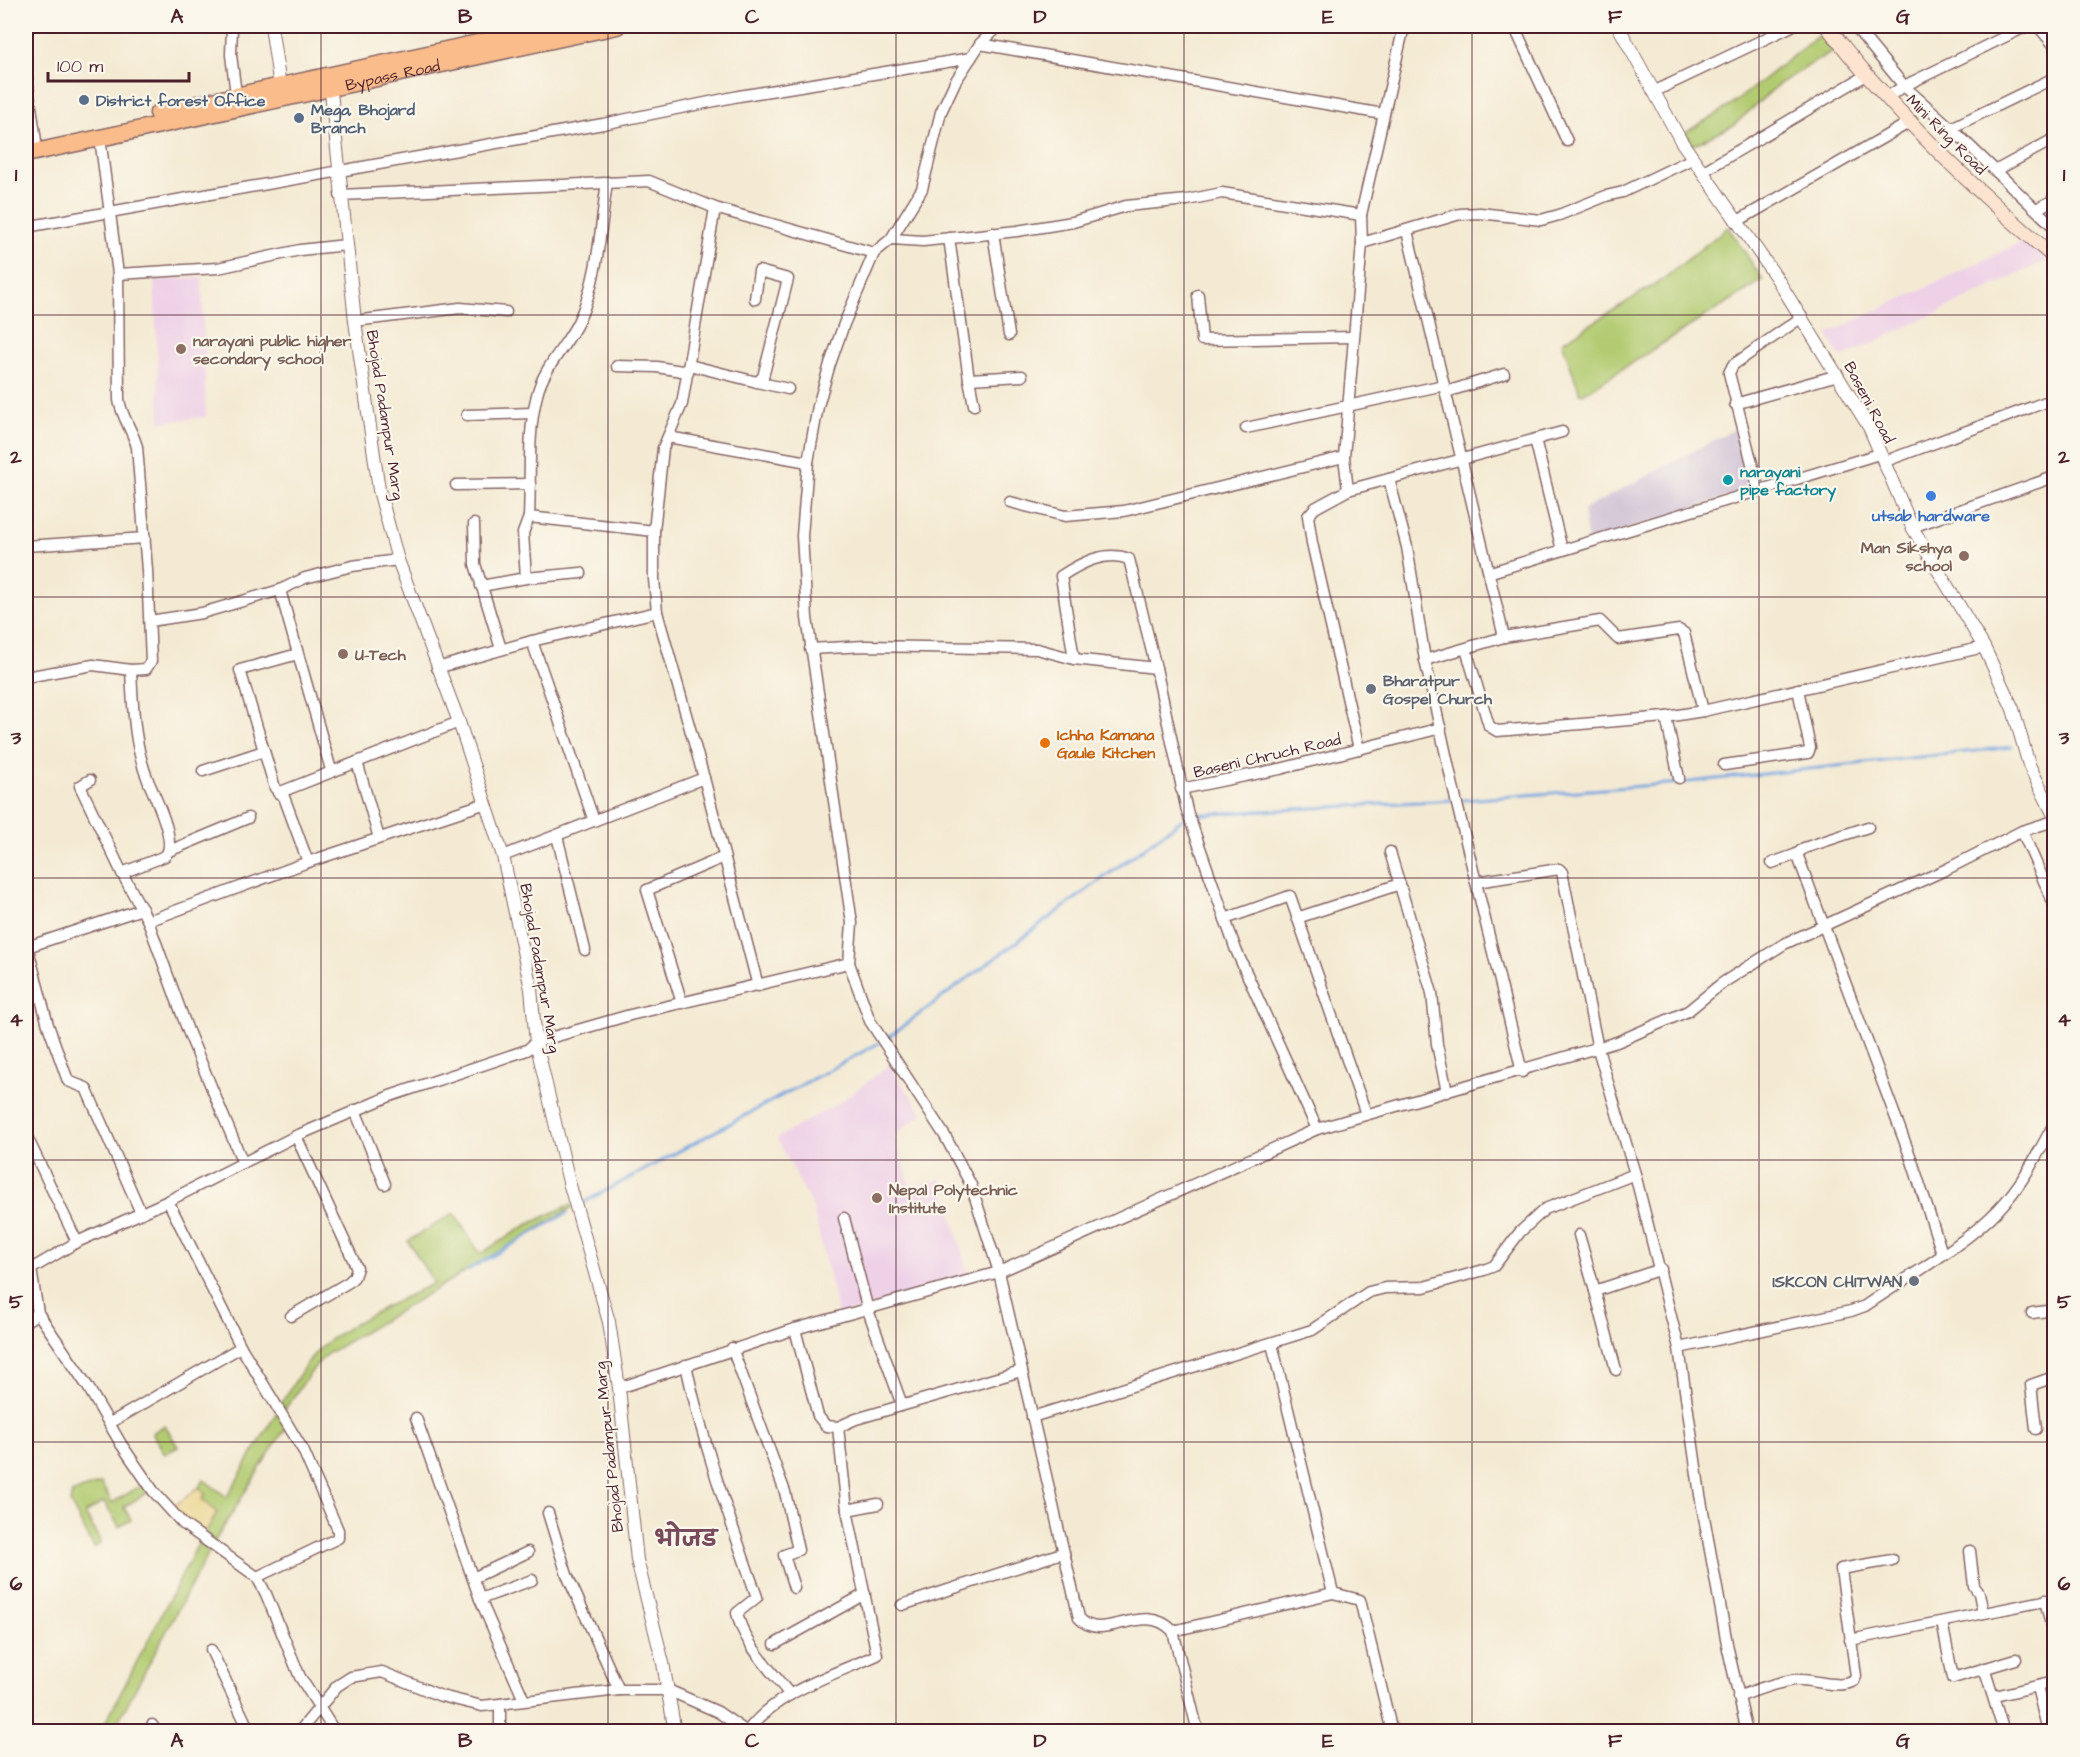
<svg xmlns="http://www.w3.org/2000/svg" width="2080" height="1757" font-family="'Architects Daughter','Playpen Sans Deva',sans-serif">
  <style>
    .built { fill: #eed0e7 }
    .industrial { fill: #ccbed3 }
    .green { fill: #b2cb71; stroke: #7e754e; stroke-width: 1.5 }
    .sand { fill: #eeda9e; stroke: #9c7c64; stroke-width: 1.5 }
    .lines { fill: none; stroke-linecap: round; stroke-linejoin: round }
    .stream { stroke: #76a5df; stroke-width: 3 }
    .minor-casing { stroke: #866666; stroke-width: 13 }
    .tertiary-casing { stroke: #866666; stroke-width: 14 }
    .secondary-casing { stroke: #866666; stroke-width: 16 }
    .trunk-casing { stroke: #866666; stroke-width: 19 }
    .minor { stroke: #fff; stroke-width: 10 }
    .tertiary { stroke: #fff; stroke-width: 12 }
    .secondary { stroke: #fde4d1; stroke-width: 14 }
    .trunk { stroke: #fabc8b; stroke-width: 16 }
    .grid { fill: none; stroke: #4a1f2b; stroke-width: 1.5; stroke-opacity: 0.55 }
    .service-dot { fill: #5c6f8a; stroke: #fbf7ec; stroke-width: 2 }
    .education-dot { fill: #8d6e63; stroke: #fbf7ec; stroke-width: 2 }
    .culture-dot { fill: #0f9aa8; stroke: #fbf7ec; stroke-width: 2 }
    .shop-dot { fill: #3f7fe0; stroke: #fbf7ec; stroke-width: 2 }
    .worship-dot { fill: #6b7280; stroke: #fbf7ec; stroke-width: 2 }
    .food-dot { fill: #e8710a; stroke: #fbf7ec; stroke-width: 2 }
    .labels { text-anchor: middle; stroke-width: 4.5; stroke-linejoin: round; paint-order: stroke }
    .street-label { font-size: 16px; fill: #4a1f2b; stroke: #fbf7ec }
    .service-label { font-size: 16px; font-weight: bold; fill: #4e5e75; stroke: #fbf7ec; text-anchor: start }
    .education-label { font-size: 16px; font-weight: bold; fill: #785e54; stroke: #fbf7ec; text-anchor: start }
    .culture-label { font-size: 16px; font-weight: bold; fill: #0d838f; stroke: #fbf7ec; text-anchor: start }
    .shop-label { font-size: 16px; font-weight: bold; fill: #366cbe; stroke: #fbf7ec }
    .worship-label { font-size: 16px; font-weight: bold; fill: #5b616d; stroke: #fbf7ec; text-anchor: start }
    .food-label { font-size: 16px; font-weight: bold; fill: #c56008; stroke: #fbf7ec; text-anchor: start }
    .district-label { font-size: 22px; font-weight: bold; fill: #784b5c; stroke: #fbf7ec }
    .neatline { fill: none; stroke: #4a1f2b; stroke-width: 2 }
    .grid-label { font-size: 20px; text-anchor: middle; font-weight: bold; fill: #4a1f2b }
  </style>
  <rect width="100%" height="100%" fill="#fbf7ec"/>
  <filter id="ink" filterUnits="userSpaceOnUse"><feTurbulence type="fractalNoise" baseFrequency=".0167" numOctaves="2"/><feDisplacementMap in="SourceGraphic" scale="12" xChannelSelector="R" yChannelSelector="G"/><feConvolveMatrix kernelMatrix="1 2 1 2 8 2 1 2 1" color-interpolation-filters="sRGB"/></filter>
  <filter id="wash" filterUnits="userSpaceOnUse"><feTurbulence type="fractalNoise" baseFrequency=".008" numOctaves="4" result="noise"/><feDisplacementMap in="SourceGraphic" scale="24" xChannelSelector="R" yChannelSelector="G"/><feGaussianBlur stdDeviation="1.35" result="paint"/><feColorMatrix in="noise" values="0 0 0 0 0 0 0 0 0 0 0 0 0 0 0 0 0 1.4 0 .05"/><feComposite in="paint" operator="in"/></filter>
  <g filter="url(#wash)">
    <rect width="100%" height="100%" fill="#f4ead3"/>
    <g class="built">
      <path d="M2026 240 2048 260 1841 358 1827 334Z"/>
      <path d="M202 277 206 417 160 422 154 280Z"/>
      <path d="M889 1065 923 1114 894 1135 911 1187 942 1179 969 1278 838 1315 813 1208 777 1138 842 1101Z"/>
    </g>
    <path class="industrial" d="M1737 428 1757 487 1588 542 1583 510Z"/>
    <g class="green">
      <path d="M1823 32 1842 45 1779 84 1734 125 1693 145 1686 132 1730 106Z"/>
      <path d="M1728 227 1763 280 1583 394 1580 393 1562 342 1662 280Z"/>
      <path d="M571 1204 572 1208 327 1354 316 1365 285 1409 281 1403C292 1388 300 1371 312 1357 335 1328 399 1301 434 1283L408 1241 454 1213 480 1254 525 1226Z"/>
      <path d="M277 1412 286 1428C260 1465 239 1504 214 1542L204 1535 202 1499 205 1494 199 1487 204 1480 227 1497Z"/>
      <path d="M165 1425 178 1447 165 1454 152 1433Z"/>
      <path d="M101 1483 112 1503 142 1485 148 1492 124 1507 131 1520 119 1527 104 1502 85 1513 101 1543 94 1548 70 1503 72 1493Z"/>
      <path d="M199 1542 210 1550 114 1729 116 1731H101Z"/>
    </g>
    <path class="sand" d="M199 1487 205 1494 202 1499 217 1513 204 1535 172 1508Z"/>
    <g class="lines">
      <g class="stream">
        <path d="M1463 800 1680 783 2012 747"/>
        <path d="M1192 815 1452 800"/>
        <path d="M887 1038 1183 819"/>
        <path d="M581 1204 879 1043"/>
        <path d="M468 1270 567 1213"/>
      </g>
    </g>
  </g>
  <g filter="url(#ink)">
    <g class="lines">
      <g class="minor-casing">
        <g id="minor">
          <path d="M232 26 231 55 236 94"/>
          <path d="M999 26 980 44 955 82 941 112 922 189 891 239 874 253 844 324 830 364 818 406 808 462 802 536 807 618 852 923 849 963 870 1021 945 1136 971 1185 999 1272 1317 1129 1617 1042 1688 1011 1721 984 1784 944 1947 869 2022 831 2054 821"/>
          <path d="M1514 26 1567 141"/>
          <path d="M1855 26 1857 29 1872 26"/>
          <path d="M2038 26 2054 45"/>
          <path d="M1857 29 1904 86 1951 128 2054 78"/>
          <path d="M980 44 1383 114"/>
          <path d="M26 73 36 141"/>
          <path d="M1653 92 1792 26"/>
          <path d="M1889 100V96L1904 86 2027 26"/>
          <path d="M1951 128 2054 227"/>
          <path d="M1995 171 2054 139"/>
          <path d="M1702 172 1868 74"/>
          <path d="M607 182C600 229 599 276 579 320 567 346 544 366 537 395 527 433 531 477 529 517L654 531"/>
          <path d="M340 195 649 181 715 208 874 253"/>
          <path d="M715 208 682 404 663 448 654 531V579L657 612 704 778 758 986"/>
          <path d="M2036 209 2054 200"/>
          <path d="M1736 222 1912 121"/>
          <path d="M26 227 603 124 739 96 971 58"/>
          <path d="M1407 231 1504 637"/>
          <path d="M993 233 1009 335"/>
          <path d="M949 238 969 379 1022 376"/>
          <path d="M891 239 923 241 1017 231 1073 222 1126 206 1187 200 1222 193 1361 215"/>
          <path d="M1362 243 1460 214 1480 213 1541 220 1559 215 1606 196 1623 192 1692 159"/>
          <path d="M118 274 218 268 300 250 346 245"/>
          <path d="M1198 295 1202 340 1353 337"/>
          <path d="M355 321 460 308 506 312"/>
          <path d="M689 365 757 382 763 377 788 279 759 271 755 299"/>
          <path d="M617 366 657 367 688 372"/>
          <path d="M969 379 974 405"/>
          <path d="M757 382 788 389"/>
          <path d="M1446 392 1504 374"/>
          <path d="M1735 404 1838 375"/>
          <path d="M467 415 532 413"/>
          <path d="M1246 428 1444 385"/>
          <path d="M668 437 808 462"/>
          <path d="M1535 439 1562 550"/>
          <path d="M1883 462 2054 399"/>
          <path d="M1389 479 1407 547 1425 660 1456 800 1522 1072"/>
          <path d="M456 485 530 484"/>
          <path d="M1348 490 1344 457 1362 243 1361 215 1404 26"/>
          <path d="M1759 491 1729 373 1733 365 1802 317"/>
          <path d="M1010 502 1065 516 1124 511 1344 457"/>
          <path d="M474 524 475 564 501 649"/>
          <path d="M1912 527 2054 477"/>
          <path d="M26 546 145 538"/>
          <path d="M1491 572 1879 454"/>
          <path d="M526 578 523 533 529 517"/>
          <path d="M481 586 526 578 581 573"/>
          <path d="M280 590 331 770"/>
          <path d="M150 621 202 613 280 590 305 578 352 566 398 560"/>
          <path d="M532 641 594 821"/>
          <path d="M810 649 865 646 1037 649 1074 659 1156 668 1187 811 1236 950 1317 1129"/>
          <path d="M1466 649 1489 726 1497 731 1666 717 1703 711 1984 647"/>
          <path d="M298 654 240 670 275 788 284 797 308 862"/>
          <path d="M1074 659 1061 576C1081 563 1105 550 1129 559L1156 668"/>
          <path d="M1425 660 1504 637 1600 621 1618 639 1679 630 1684 633 1703 711"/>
          <path d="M437 668 532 641 657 612"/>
          <path d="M131 670C133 709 134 747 149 783 156 799 178 843 165 856L122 873 148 921 188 1031 243 1163"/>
          <path d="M26 677 93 665 131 670 146 669 151 661 147 570 137 447C133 431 122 418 119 400L118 274 100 138"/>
          <path d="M1666 717 1679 778"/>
          <path d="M1359 749 1312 543 1308 516 1315 508 1348 490 1562 432"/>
          <path d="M357 762 379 838"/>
          <path d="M1724 765 1808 753 1810 748 1798 689"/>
          <path d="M203 771 264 751"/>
          <path d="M90 780 80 786 122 873"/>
          <path d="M1181 789 1280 769 1441 728"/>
          <path d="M278 793 459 722"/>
          <path d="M2022 831 2054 904"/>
          <path d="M557 836 585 950"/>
          <path d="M169 851 248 818"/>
          <path d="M1390 852 1432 993 1437 1044 1447 1092"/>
          <path d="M1797 854 1804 848 1868 827"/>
          <path d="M503 856 704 778"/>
          <path d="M1772 863 1797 854 1912 1161 1942 1253"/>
          <path d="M1476 882 1559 869 1562 872 1598 1049 1635 1174 1679 1348 1700 1495 1728 1649 1747 1732"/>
          <path d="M1297 918 1400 884"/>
          <path d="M1225 919 1290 896 1366 1114"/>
          <path d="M148 921 308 862 486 803"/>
          <path d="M26 942 48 1025 68 1081 86 1088 141 1213"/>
          <path d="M27 947 142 909"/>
          <path d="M682 1003 647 890 724 857"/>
          <path d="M355 1110 385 1184"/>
          <path d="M26 1135 77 1242"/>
          <path d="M844 1218 868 1310 902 1405"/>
          <path d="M1579 1235 1595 1291"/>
          <path d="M26 1259 31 1269 38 1313 88 1387 121 1444 154 1492 183 1524 257 1577 266 1594 300 1677 335 1732"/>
          <path d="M31 1269 77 1242 168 1201 296 1136 390 1096 527 1050 536 1042 630 1015 849 963"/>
          <path d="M2032 1313 2054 1310"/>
          <path d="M291 1316 349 1282 354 1277 357 1268 296 1136"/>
          <path d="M26 1321 38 1313"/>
          <path d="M795 1329 818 1416 826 1426 838 1427 856 1419 1021 1371"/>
          <path d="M241 1347 303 1450 338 1530V1538L257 1577"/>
          <path d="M732 1348 785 1492 798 1550 784 1555 794 1588"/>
          <path d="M1679 1348 1851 1311 1865 1306C1907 1277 1965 1245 1999 1209 2023 1184 2038 1153 2054 1124"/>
          <path d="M686 1365C703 1445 730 1520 757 1597L737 1613C743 1643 772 1671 790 1695"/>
          <path d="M1616 1370 1595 1291 1661 1269"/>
          <path d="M619 1388 795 1329 999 1272 1079 1618C1103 1645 1143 1599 1173 1631L1198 1732"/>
          <path d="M1032 1417 1312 1330 1369 1292 1385 1288 1424 1287 1484 1270 1494 1266 1520 1232 1545 1209 1635 1174"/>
          <path d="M416 1418 480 1599 524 1700"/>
          <path d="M110 1423 241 1347 168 1201"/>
          <path d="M2036 1429 2031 1385 2054 1377"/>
          <path d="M847 1510 878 1504"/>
          <path d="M548 1513 567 1575 619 1690"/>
          <path d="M1970 1551 1974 1586 1979 1593 1983 1613"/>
          <path d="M473 1578 528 1552"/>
          <path d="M1333 1593 1360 1600 1392 1732"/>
          <path d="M480 1599 532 1580"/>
          <path d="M2045 1600 2054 1637"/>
          <path d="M902 1605 1062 1553"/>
          <path d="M1942 1622 1953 1678 2016 1659"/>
          <path d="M1173 1631 1333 1593 1272 1344"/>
          <path d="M1850 1640 2054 1599"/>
          <path d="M775 1644 865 1594"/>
          <path d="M211 1650 250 1732"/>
          <path d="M1984 1668 2004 1732"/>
          <path d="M2037 1687 2048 1732"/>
          <path d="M1995 1696 2054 1682"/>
          <path d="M1738 1697C1756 1690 1774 1683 1793 1680 1811 1678 1838 1690 1854 1681L1856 1676 1841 1569 1892 1560"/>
          <path d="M500 1706V1732"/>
          <path d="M152 1725 156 1732"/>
          <path d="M299 1732 337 1686 351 1677 382 1672 441 1696 482 1706 619 1690H668L718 1712 747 1732"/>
          <path d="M747 1732C777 1691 833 1675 877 1655L847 1510 838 1427"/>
        </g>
      </g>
      <g class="tertiary-casing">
        <g id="tertiary">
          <path d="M271 26 281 93"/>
          <path d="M1618 26 1681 141 1776 277 1869 427 1912 527 1984 647 2013 709 2029 765 2054 815"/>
          <path d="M330 82 355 321 379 490 398 560 459 722 503 856 531 989 536 1042 569 1182 609 1322 619 1388 637 1560 663 1663 675 1732"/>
        </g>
      </g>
      <g class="secondary-casing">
        <path id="secondary" d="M1827 26C1891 110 1974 189 2054 257"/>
      </g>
      <g class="trunk-casing">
        <g id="trunk">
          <path d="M158 113 556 26"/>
          <path id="s1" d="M26 154 617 26"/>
        </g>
      </g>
      <use href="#minor" class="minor"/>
      <use href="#tertiary" class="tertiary"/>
      <use href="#secondary" class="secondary"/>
      <use href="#trunk" class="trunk"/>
    </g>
  </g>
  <path class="grid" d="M321 26V1732M608 26V1732M896 26V1732M1184 26V1732M1472 26V1732M1759 26V1732M26 315H2054M26 597H2054M26 878H2054M26 1160H2054M26 1442H2054"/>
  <g class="service-dot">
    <circle cx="84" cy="100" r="6"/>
    <circle cx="299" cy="118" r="6"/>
  </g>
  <g class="education-dot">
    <circle cx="181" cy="349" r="6"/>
    <circle cx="1964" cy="556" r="6"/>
    <circle cx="343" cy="654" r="6"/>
    <circle cx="877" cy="1198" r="6"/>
  </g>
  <circle class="culture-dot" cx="1728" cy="480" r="6"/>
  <circle class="shop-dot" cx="1931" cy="496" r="6"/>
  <g class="worship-dot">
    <circle cx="1371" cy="689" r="6"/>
    <circle cx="1914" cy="1281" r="6"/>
  </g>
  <circle class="food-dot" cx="1045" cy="743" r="6"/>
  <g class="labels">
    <g class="street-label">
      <text dy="6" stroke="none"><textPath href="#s1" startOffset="375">Bypass Road</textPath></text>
      <text transform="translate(1947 134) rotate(45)" y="6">Mini Ring Road</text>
      <text transform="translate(1870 402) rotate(62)" y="6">Baseni Road</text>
      <text transform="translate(386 415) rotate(81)" y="6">Bhojad Padampur Marg</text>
      <text transform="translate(1267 755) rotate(-13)" y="6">Baseni Chruch Road</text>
      <text transform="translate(541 968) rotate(80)" y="6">Bhojad Padampur Marg</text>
      <text transform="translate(608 1447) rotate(-96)" y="6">Bhojad Padampur Marg</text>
    </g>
    <g class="service-label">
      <text x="96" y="106">District forest Office</text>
      <text x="311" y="115">Mega, Bhojard<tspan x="311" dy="18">Branch</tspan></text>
    </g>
    <g class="education-label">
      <text x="193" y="346">narayani public higher<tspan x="193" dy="18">secondary school</tspan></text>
      <text x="1952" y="553" text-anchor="end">Man Sikshya<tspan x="1952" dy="18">school</tspan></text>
      <text x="355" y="660">U-Tech</text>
      <text x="889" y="1195">Nepal Polytechnic<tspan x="889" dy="18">Institute</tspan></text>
    </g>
    <g class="culture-label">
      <text x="1740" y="477">narayani<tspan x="1740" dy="18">pipe factory</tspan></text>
    </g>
    <g class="shop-label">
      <text x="1931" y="521">utsab hardware</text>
    </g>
    <g class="worship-label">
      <text x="1383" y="686">Bharatpur<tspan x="1383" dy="18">Gospel Church</tspan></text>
      <text x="1902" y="1287" text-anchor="end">ISKCON CHITWAN</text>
    </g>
    <g class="food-label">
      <text x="1057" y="740">Ichha Kamana<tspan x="1057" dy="18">Gaule Kitchen</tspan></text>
    </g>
    <g class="district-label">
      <text x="686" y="1546">भोजड</text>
    </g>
  </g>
  <rect width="2080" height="1757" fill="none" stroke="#fbf7ec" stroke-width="66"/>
  <path d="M48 72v9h141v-9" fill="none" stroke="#4a1f2b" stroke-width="3"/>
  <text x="57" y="72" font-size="18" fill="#4a1f2b" stroke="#fbf7ec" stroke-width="4.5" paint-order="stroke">100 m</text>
  <rect x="33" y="33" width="2014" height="1691" class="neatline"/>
  <g class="grid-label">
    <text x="177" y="23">A</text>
    <text x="465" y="23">B</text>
    <text x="752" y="23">C</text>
    <text x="1040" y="23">D</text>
    <text x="1328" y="23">E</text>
    <text x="1615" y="23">F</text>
    <text x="1903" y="23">G</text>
    <text x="16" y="181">1</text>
    <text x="2064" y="181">1</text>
    <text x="16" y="463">2</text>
    <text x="2064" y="463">2</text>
    <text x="16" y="744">3</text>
    <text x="2064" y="744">3</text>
    <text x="16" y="1026">4</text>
    <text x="2064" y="1026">4</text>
    <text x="16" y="1308">5</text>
    <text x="2064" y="1308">5</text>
    <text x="16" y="1590">6</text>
    <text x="2064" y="1590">6</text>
    <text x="177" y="1747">A</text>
    <text x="465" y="1747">B</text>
    <text x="752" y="1747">C</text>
    <text x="1040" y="1747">D</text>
    <text x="1328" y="1747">E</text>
    <text x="1615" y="1747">F</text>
    <text x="1903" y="1747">G</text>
  </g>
</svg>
